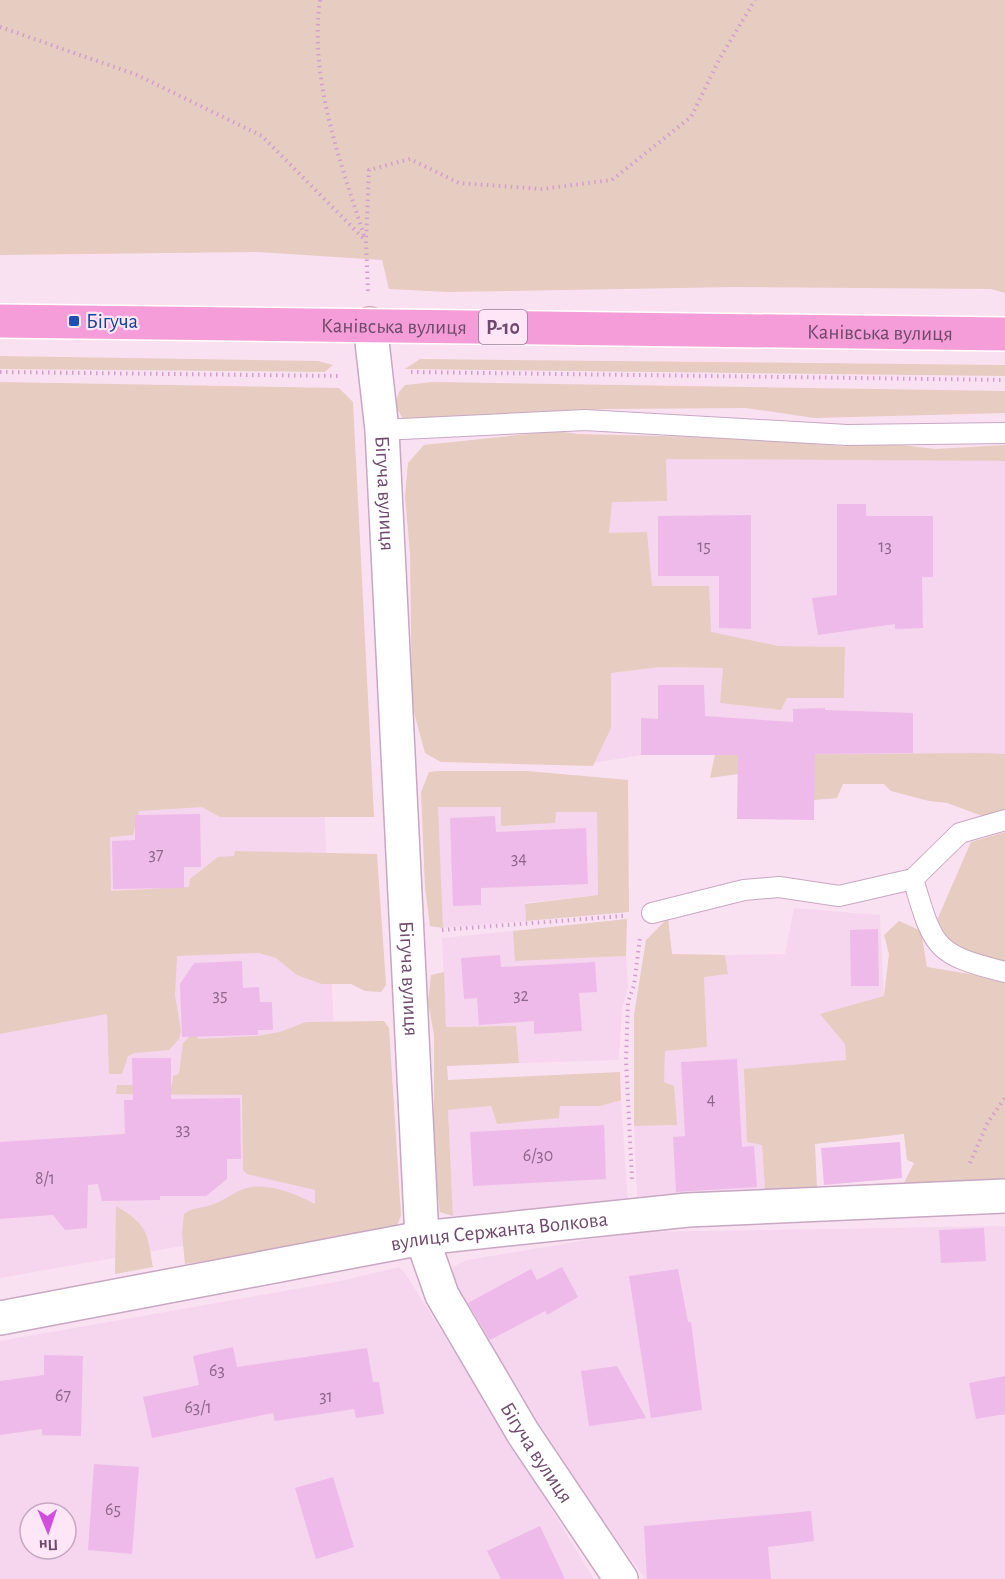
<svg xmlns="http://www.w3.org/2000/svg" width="1005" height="1579" font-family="'Alegreya Sans',sans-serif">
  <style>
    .residential { fill: #f6d6ee; fill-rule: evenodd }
    .green { fill: #e6ccc1 }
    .building { fill: #eebae9 }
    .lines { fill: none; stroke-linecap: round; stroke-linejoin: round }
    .service-casing { stroke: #c8a7c3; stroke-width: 22 }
    .minor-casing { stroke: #c8a7c3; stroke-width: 36 }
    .primary-casing { stroke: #fff; stroke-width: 36 }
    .path { stroke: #d29ece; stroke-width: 4; stroke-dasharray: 1.5 4.5; stroke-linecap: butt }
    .service { stroke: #fff; stroke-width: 20 }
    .minor { stroke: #fff; stroke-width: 33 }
    .primary { stroke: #f59dd9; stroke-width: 33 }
    .transit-dot { fill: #1a4fb4; stroke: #fee6f7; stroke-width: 2 }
    .labels { text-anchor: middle; stroke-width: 4.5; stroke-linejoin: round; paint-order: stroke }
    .number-label { font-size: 18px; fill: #8f668c }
    .shield { fill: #fee6f7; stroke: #9a7996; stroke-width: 1.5 }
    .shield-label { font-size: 20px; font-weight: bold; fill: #6f4a6d }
    .transit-label { font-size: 21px; fill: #164399; stroke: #fee6f7; text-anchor: start }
    .street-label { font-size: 21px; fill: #6f4a6d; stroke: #fee6f7 }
  </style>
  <rect width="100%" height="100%" fill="#fae1f2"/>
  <g class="residential">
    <path d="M666 459 1005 461V754L641 755 594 763 611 728 610 673 660 667 724 668 720 703 781 710 787 698H844L845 647 779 646 707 632 652 586 609 534 611 502Z"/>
    <path d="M323 778 342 1218 0 1278V1034L107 1014 100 792Z"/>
    <path d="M437 807H501V826L556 812H597L598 895 525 903 526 921 443 928Z"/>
    <path d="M794 908 880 915 884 996 845 1044 846 1060 817 1064 762 1145 765 1190 637 1198 634 1126 677 1125 664 1083 665 1051 707 1047 704 977 728 974 725 955 785 954Z"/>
    <path d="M513 931 516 961 626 956 628 987 622 1009 619 1060 519 1063 516 1026 446 1027 442 938Z"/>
    <path d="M621 1100 628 1202 453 1216 448 1110 491 1106 496 1123 559 1118 560 1106H601Z"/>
    <path d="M1005 1226V1579H645L530 1419 461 1301 449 1269 467 1260 634 1232Z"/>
    <path d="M399 1267 405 1273 506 1434 594 1579H0V1341L341 1281ZM30 1513H66V1549H30Z"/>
  </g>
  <g class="green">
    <path d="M0 0H1005V293L991 289 736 287 448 292 389 289 382 260 258 252 0 255Z"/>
    <path d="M0 356 318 361 333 365 325 372 0 369Z"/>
    <path d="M420 359 1005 365V376L405 369Z"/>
    <path d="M0 382 339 388 353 402 374 817H220L202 807 139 811 133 835 110 837 111 891 189 887 190 879 218 857 234 856 235 851 377 854 386 985 381 992 365 991 351 984H322L297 975 276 958 259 953 177 956 175 995 181 1031 179 1039 169 1050 134 1053 128 1056 122 1074H109L107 1014 0 1034Z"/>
    <path d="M433 382 1005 391V413L814 418 746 408 607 409 403 419 395 405 399 392 405 385Z"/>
    <path d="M556 431 578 434 745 438 841 446 886 443 935 449 1005 445V461L666 459 667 501 612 502 609 533 647 532 652 586H709L711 632 779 646 845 647 844 698H787L781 710 720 703 723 668 660 667 611 673V728L593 766 441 762 425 753 412 705 410 554 405 496 408 463 424 445Z"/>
    <path d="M982 753 1005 754V815L985 817 947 803 929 801 891 791 884 784H843L837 798 814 800V775L738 774 710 778 715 755Z"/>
    <path d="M439 771H527L628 780 629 912 526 921 525 904 598 895 597 812H556L555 823 501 826V807H438L443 928 430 926 425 887 421 792 429 772Z"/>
    <path d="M1005 832V1184L967 1185 969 1180 903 1185 914 1163 907 1160 904 1134 815 1144 817 1189 765 1190 762 1145 747 1142 744 1069 846 1060 845 1044 820 1014 884 996 889 954 884 935 899 921 921 931 927 967 976 975 1000 964 950 944 937 920 971 842Z"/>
    <path d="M668 918 672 954 725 955 728 974 704 977 707 1047 665 1051 664 1082 674 1086 677 1125 634 1126V1015L646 940Z"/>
    <path d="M627 919 626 956 515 961 513 931Z"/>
    <path d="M444 972 446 1027 516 1026 519 1063 447 1066 448 1080 620 1072 621 1100 601 1106H560L559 1118 497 1124 491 1106 448 1110 453 1216 440 1212 434 1164V1035L428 1002 431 975Z"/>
    <path d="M384 1021 389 1028 401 1215 396 1229 297 1248 185 1264 182 1233 184 1214C194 1206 203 1209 214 1204 223 1201 230 1195 239 1191 261 1179 295 1193 315 1204V1190L247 1174 243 1170 242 1095 116 1094 117 1085H172L173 1076 179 1074 183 1043 190 1036 197 1035 198 1039 257 1036 280 1032 306 1022Z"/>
    <path d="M116 1206C148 1225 147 1232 153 1267L115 1274Z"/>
  </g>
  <g class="building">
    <path d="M837 504H866V516H933V577H922L923 628 895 629V624L818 635 812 598 837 595Z"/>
    <path d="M751 515V629L719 628V576H658V516Z"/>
    <path d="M658 685H704L705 716 793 722V709L825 708V710L913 713V753L815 754 814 820 737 819 738 755H641V718L658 719Z"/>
    <path d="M200 814 201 867H184V888L113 889 112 841 135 840V815Z"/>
    <path d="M495 816 496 832 586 828 588 884 481 888V905L453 906 450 818Z"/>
    <path d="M878 929 879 986H851L850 930Z"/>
    <path d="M500 955 501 967 595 962 597 992 579 993 582 1031 534 1034V1021L479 1025 477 998 464 999 461 958Z"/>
    <path d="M242 961 243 988 259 987 260 1002H272L273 1030H258V1035L182 1037 180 984 194 963Z"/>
    <path d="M132 1058H171V1099L240 1098 241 1159H227V1179L206 1196H160V1200L102 1201 98 1184 88 1185 87 1228 65 1230 53 1215 0 1219V1142L125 1134 124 1100H133Z"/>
    <path d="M737 1059 742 1147 754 1146 757 1187 676 1192 673 1137 685 1136 681 1062Z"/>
    <path d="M604 1125 606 1179 473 1186 470 1132Z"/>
    <path d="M900 1142 902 1178 824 1185 821 1148Z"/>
    <path d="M984 1228 986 1261 941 1263 939 1230Z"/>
    <path d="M562 1267 578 1297 547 1315 545 1311 490 1340 468 1303 531 1269 537 1280Z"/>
    <path d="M678 1269 688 1322H691L702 1410 651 1418 629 1276Z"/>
    <path d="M233 1347 237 1367 367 1348 373 1382H379L384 1414 356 1418 354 1409 275 1421 273 1413 152 1438 143 1397 199 1385 193 1356Z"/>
    <path d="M44 1355 83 1356 81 1436 42 1435V1429L0 1435V1381L44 1375Z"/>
    <path d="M617 1366 646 1418 589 1426 581 1371Z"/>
    <path d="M1005 1376V1414L976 1419 969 1383Z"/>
    <path d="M94 1464 139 1467 132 1554 88 1550Z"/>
    <path d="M333 1477 354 1547 316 1559 295 1488Z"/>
    <path d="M811 1511 814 1541 768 1547 771 1579H647L644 1526Z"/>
    <path d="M540 1526 565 1579H501L487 1551Z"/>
  </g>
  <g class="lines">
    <g class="service-casing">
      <g id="service">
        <path d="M382 430 585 420 847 435 1005 433"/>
        <path d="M913 879C934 948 933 954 1005 972"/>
        <path d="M652 913 744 890 779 887 839 896 913 879 960 833 1005 820"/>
      </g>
    </g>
    <g class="minor-casing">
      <g id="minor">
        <path id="s1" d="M370 324 382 430 422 1238 442 1295 523 1433 621 1579"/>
        <path id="s2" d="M0 1318 422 1238 688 1210 1005 1196"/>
      </g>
    </g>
    <g class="primary-casing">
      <g id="primary">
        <path id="s3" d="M0 321 1005 334"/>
      </g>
    </g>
    <g class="path">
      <path d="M320 0C309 82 341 162 365 239"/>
      <path d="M0 27 137 75 262 136 366 241"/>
      <path d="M368 291 366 241 369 170 410 159 459 183 542 189 612 180 691 117 720 58 755 0"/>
      <path d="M0 372 341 376"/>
      <path d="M411 372 1005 380"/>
      <path d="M442 930 623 916"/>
      <path d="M970 1163 988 1122 1005 1098"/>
      <path d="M632 1179 626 1060 628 1002 634 985 640 937"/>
    </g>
    <use href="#service" class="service"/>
    <use href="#minor" class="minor"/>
    <use href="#primary" class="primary"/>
  </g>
  <rect class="transit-dot" x="68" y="315" width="12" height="12" rx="3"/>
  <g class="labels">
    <g class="number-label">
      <text x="704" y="552">15</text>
      <text x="885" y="552">13</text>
      <text x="156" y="860">37</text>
      <text x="519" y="864">34</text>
      <text x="220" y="1001">35</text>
      <text x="521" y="1001">32</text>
      <text x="711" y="1105">4</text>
      <text x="183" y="1135">33</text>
      <text x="538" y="1161">6/30</text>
      <text x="45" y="1184">8/1</text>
      <text x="217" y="1376">63</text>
      <text x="63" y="1401">67</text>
      <text x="326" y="1402">31</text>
      <text x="198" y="1413">63/1</text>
      <text x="113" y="1515">65</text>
    </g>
    <rect class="shield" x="479" y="310" width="48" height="34" rx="4.5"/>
    <g class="shield-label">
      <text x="503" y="334">Р-10</text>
    </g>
    <g class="transit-label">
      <text x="86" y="328">Бігуча</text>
    </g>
    <g class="street-label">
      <text dy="7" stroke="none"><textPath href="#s3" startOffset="394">Канівська вулиця</textPath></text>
      <text dy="7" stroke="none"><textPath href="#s3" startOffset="880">Канівська вулиця</textPath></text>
      <text dy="7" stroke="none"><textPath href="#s1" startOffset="170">Бігуча вулиця</textPath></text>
      <text dy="7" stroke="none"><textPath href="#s1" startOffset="656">Бігуча вулиця</textPath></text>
      <text dy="7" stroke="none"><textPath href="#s2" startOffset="507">вулиця Сержанта Волкова</textPath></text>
      <text dy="7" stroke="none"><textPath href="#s1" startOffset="1160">Бігуча вулиця</textPath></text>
    </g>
  </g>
  <g transform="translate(48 1531) rotate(178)"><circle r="28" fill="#fee6f7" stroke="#c5a8c0" stroke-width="1.5"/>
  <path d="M0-4.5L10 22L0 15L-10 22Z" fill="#d14ddd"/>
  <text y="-9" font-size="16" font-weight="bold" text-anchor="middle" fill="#6f4a6d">Пн</text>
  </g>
</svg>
